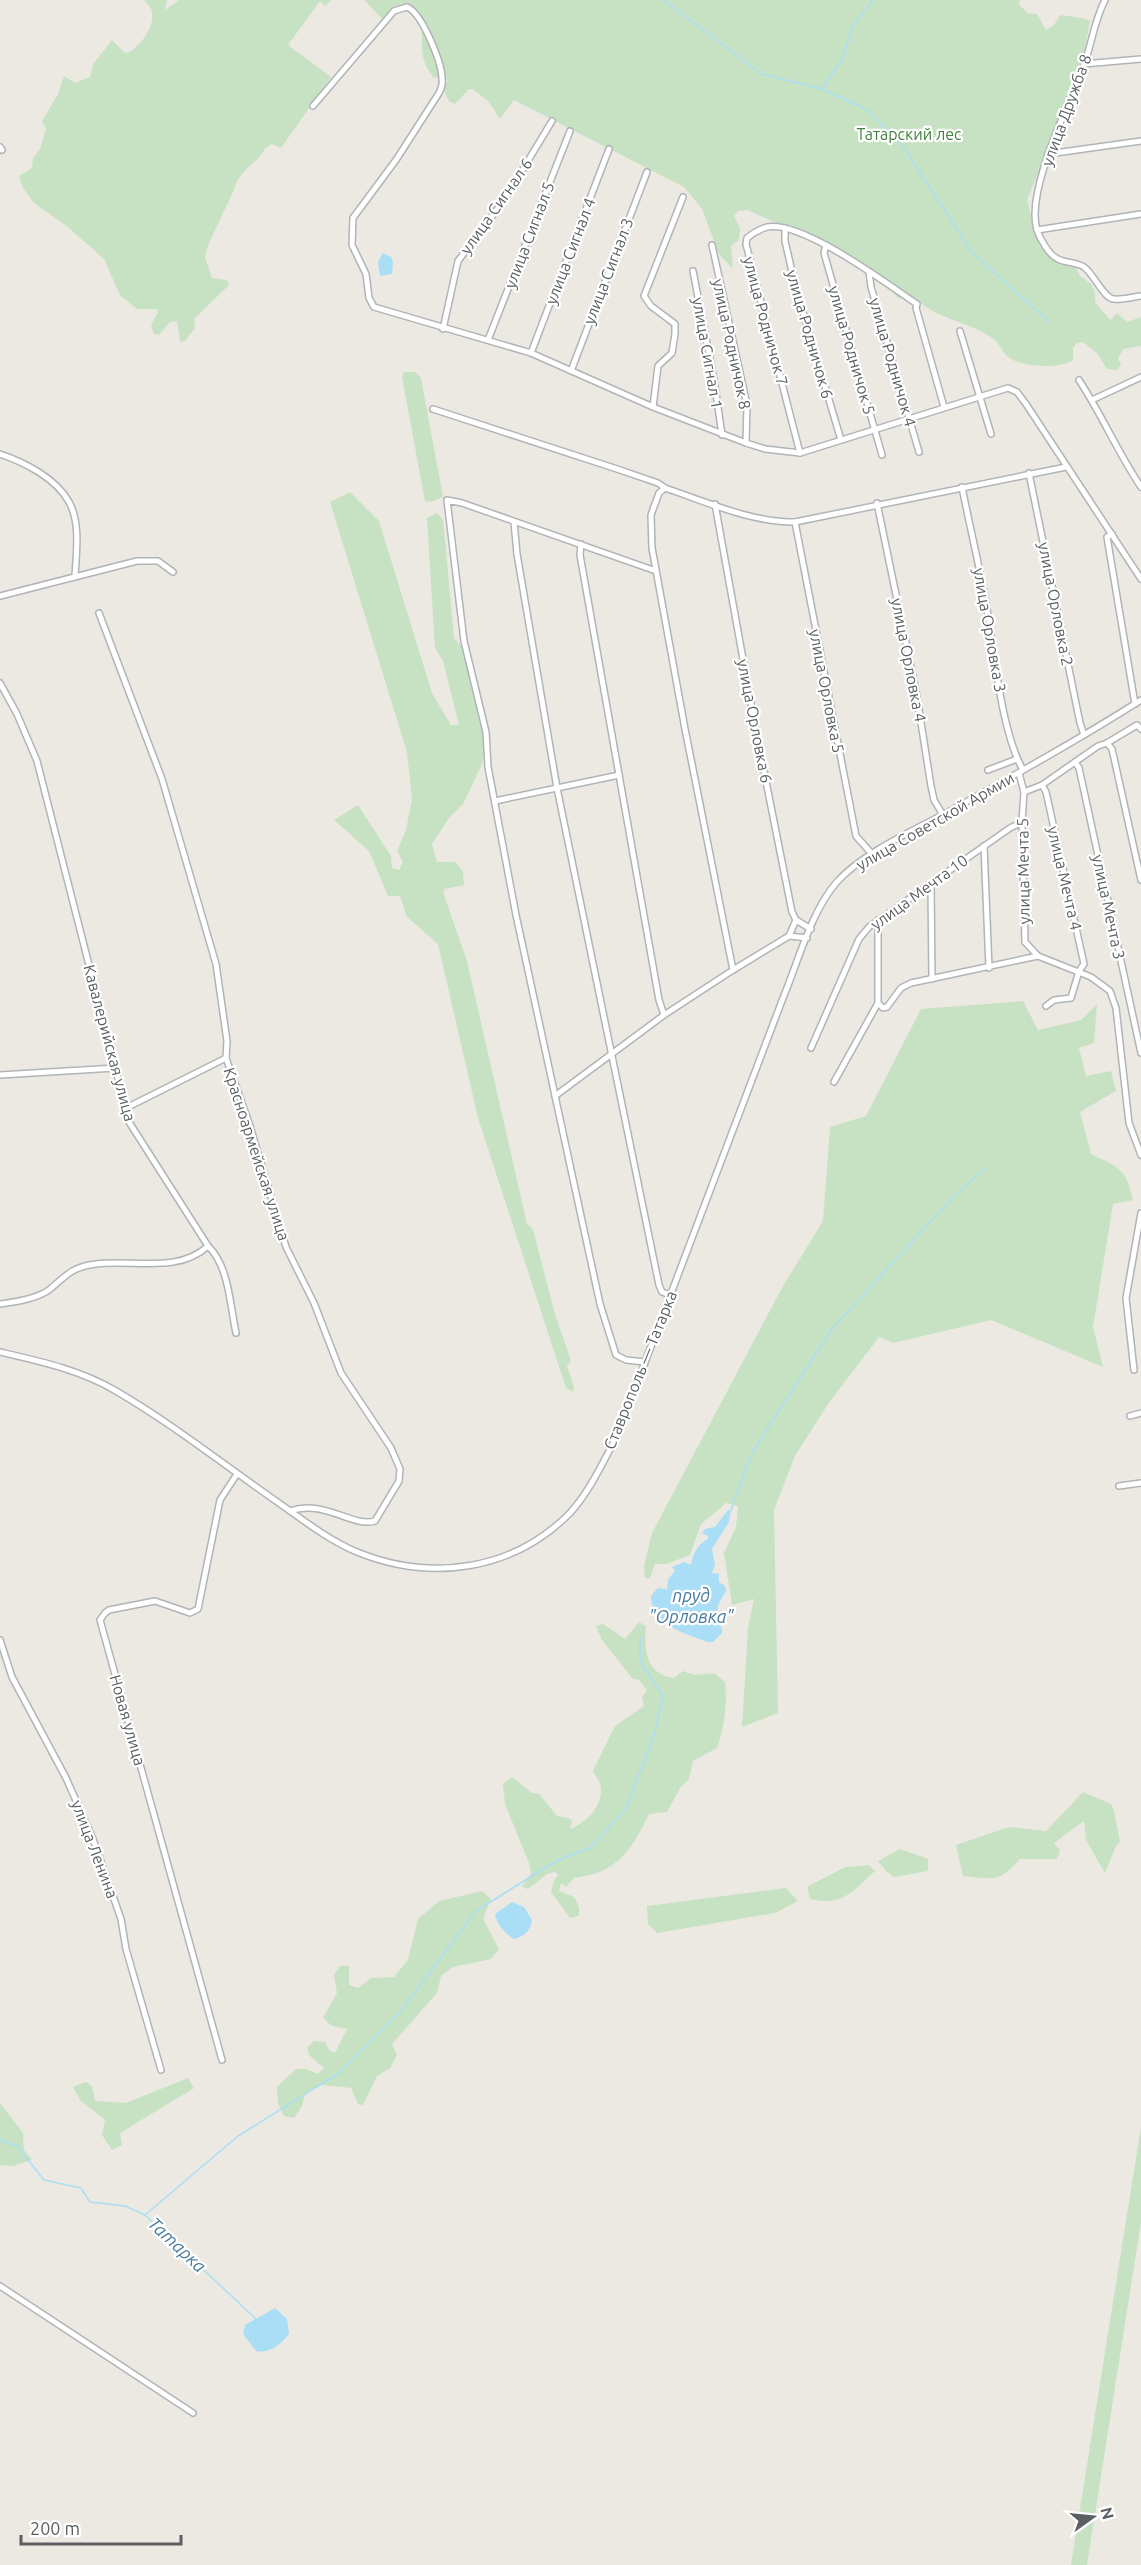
<svg xmlns="http://www.w3.org/2000/svg" width="1141" height="2565" font-family="Ubuntu,sans-serif">
  <style>
    .green { fill: #c6e2c2 }
    .water { fill: #aadef6 }
    .lines { fill: none; stroke-linecap: round; stroke-linejoin: round }
    .stream { stroke: #aadef6; stroke-width: 1.5 }
    .street-casing { stroke: #b1b4b7; stroke-width: 8 }
    .street { stroke: #fff; stroke-width: 5 }
    .labels { text-anchor: middle; stroke-width: 4.5; stroke-linejoin: round; paint-order: stroke }
    .street-label { font-size: 16px; fill: #5c5f62; stroke: #fff }
    .park-label { font-size: 16px; fill: #437f3e; stroke: #fff }
    .water-label { font-size: 18px; font-style: italic; fill: #477b9d; stroke: #fff }
  </style>
  <rect width="100%" height="100%" fill="#ece9e3"/>
  <g class="green">
    <path d="M144 0H167L165 10 179 0H331L325 6 320 1 288 45 331 77 281 148 272 144 265 148C260 163 239 168 234 190L208 245 205 257 212 278 227 280 229 285 194 319 195 328 185 341 180 342 177 321 170 322 159 335 154 334 151 325 158 312 156 309H137L120 295 104 259 68 227 34 203 23 188 19 176 32 168 33 158 40 149 46 129 42 121 58 94 64 76 75 83 90 77 94 63 112 40 124 52 128 53C141 46 155 26 152 12 151 7 147 4 144 0Z"/>
    <path d="M364 0H1020L1019 5 1028 13 1037 14 1046 30 1054 25 1060 15 1083 18 1090 21 1082 64 1027 200 1039 245 1057 261 1075 267 1080 276 1091 284 1095 292V302L1110 320 1117 313 1127 322 1141 317V346L1123 349 1118 359 1121 364 1118 370 1107 369 1097 353 1083 342 1077 343 1073 348V360C1060 369 1020 368 1007 356 1002 351 999 343 992 338 968 321 935 319 914 297L898 298 873 272 823 240 780 225 748 210 738 211 734 216 740 228 739 240 731 246 733 269 719 254 702 209 684 187 514 100 500 119 488 101 473 89H469L455 104 449 101 443 89 448 80 433 77C430 72 425 66 424 60 419 42 427 20 412 5H407L383 20Z"/>
    <path d="M404 372H415L421 378 443 497 431 502 425 501 402 377Z"/>
    <path d="M350 492 379 521 432 693 451 725H459L443 661 435 648 427 518 437 513 443 519 454 638 464 649 480 711 485 745 482 764 463 804 449 818 432 844 437 862H455L463 871 464 885 444 889V895L467 961 527 1224 533 1229 554 1311 571 1361 567 1366 574 1387 573 1392 566 1388 478 1118 438 944 407 917 400 896H388L369 851 334 820 358 805 391 856 392 868 399 870 403 862 397 851 406 830 412 799 407 752 330 502Z"/>
    <path d="M1023 1001 1038 1030 1081 1020 1097 1004 1094 1043 1079 1048 1086 1076 1111 1071 1116 1091 1080 1112 1091 1154C1118 1167 1126 1168 1133 1200L1113 1204 1093 1327 1103 1367 991 1320 893 1343 879 1337 828 1404 795 1456 774 1510 778 1713 742 1727 748 1628 754 1599 732 1605 724 1553 736 1527 738 1506 726 1503 701 1524 690 1555 666 1564H655L650 1578H645L644 1566 652 1533 783 1286 823 1221 830 1127 866 1116 921 1009Z"/>
    <path d="M639 1622 646 1626C644 1651 646 1674 674 1678L683 1671 694 1675 714 1673 725 1682C727 1704 725 1726 717 1748L693 1761 689 1779 680 1788 667 1812 649 1814C631 1851 617 1873 574 1878L566 1887 561 1883 559 1891 574 1897 579 1907V1916L570 1918 551 1892 554 1880 558 1875 555 1872 547 1874 528 1889 522 1887 531 1873 529 1863 505 1804 503 1784 512 1777 532 1793 539 1794 557 1816 568 1818 572 1821 570 1829C586 1823 602 1807 601 1789 601 1783 596 1776 593 1771L615 1726 644 1706 642 1697 647 1690 639 1680 632 1678 602 1640 596 1626 603 1624 625 1639Z"/>
    <path d="M1083 1792 1111 1804 1114 1811 1120 1842 1116 1846 1105 1873 1086 1840 1084 1821 1054 1843 1060 1850 1057 1859H1020C998 1883 995 1879 963 1876L956 1845 1009 1827 1046 1831Z"/>
    <path d="M900 1849 928 1859V1871L894 1877 886 1871 878 1861Z"/>
    <path d="M869 1865 875 1871C853 1891 842 1907 810 1899L807 1887 845 1867Z"/>
    <path d="M786 1888 798 1901 775 1913 657 1933 648 1924 647 1906Z"/>
    <path d="M482 1891 491 1899 483 1919 499 1949 491 1959 453 1967 441 1976 437 1993 392 2044 397 2055 390 2068 377 2076 363 2105 358 2104 351 2088 322 2085 305 2094 302 2106 294 2118 284 2116 278 2103 277 2087 296 2069H306L318 2074 324 2068 310 2056 307 2048 314 2041 325 2042 329 2050 335 2053 347 2029 332 2026 323 2018 337 1993 334 1975 340 1966H349V1985L358 1988 371 1978 394 1977 408 1960 418 1919 439 1901Z"/>
    <path d="M188 2078 194 2088 120 2133 122 2145 112 2150 102 2135 105 2120 80 2100 73 2087 86 2082 92 2086 95 2101 126 2103Z"/>
    <path d="M0 2103 23 2133 24 2150 32 2160 12 2166 0 2165Z"/>
    <path d="M1141 2127V2222L1087 2565H1071Z"/>
  </g>
  <g class="water">
    <path d="M383 253 391 257 393 262 392 274 380 276 378 262Z"/>
    <path d="M728 1510H731L729 1522 712 1549 715 1564 712 1573 719 1574V1582L725 1586 726 1591 718 1605V1620L722 1629V1633L713 1642H708C686 1634 651 1625 651 1596L658 1588 667 1589 668 1579 675 1571 672 1567 684 1562 691 1565C692 1556 698 1543 708 1539V1536L702 1533 705 1529 715 1527Z"/>
    <path d="M512 1902 524 1907 532 1920C530 1932 525 1935 515 1939 506 1936 496 1923 495 1914Z"/>
    <path d="M275 2308 287 2319 289 2334C281 2344 270 2354 256 2351L243 2334 245 2325Z"/>
  </g>
  <g class="lines">
    <g class="stream">
      <path d="M664 0 761 74 822 89 843 58 852 27 873 0"/>
      <path d="M822 89 867 110 903 146 971 251 1049 322"/>
      <path d="M731 1510 752 1453 831 1330 955 1195 986 1168"/>
      <path d="M0 2140 17 2146 44 2180 81 2188 90 2202 125 2206 145 2215 256 2319"/>
      <path d="M145 2215 238 2136 339 2073 401 2011 476 1911 556 1861 590 1848 625 1810 654 1736 663 1696 640 1661V1636"/>
    </g>
    <g class="street-casing">
      <g id="street">
        <path d="M1105 0C1094 21 1092 43 1084 65 1070 103 1025 191 1037 230 1040 239 1049 255 1058 259 1066 263 1076 262 1084 267 1094 274 1104 299 1114 299 1122 300 1132 297 1141 296"/>
        <path d="M1084 64 1141 59"/>
        <path d="M313 106 394 11 407 7C422 13 442 63 442 79 443 84 441 89 439 93L396 160 353 218 352 245 366 274 369 298 374 307 531 353 653 407 746 443 765 449 800 453 1008 388 1017 392 1026 404 1141 579"/>
        <path d="M0 147 2 150"/>
        <path d="M1048 154 1141 141"/>
        <path d="M785 228V241L796 289 841 440"/>
        <path d="M1037 230 1141 214"/>
        <path d="M712 245 747 405 746 443"/>
        <path d="M826 245 824 253 882 455"/>
        <path d="M693 271 714 380 722 435"/>
        <path d="M869 272 871 287 919 452"/>
        <path d="M443 329 458 261 505 199 552 121"/>
        <path d="M960 331 991 434"/>
        <path d="M488 340 570 131"/>
        <path d="M531 353 609 149"/>
        <path d="M571 371 647 172"/>
        <path d="M1079 380C1102 415 1118 453 1141 487"/>
        <path d="M1092 400 1141 377"/>
        <path d="M653 407 658 366 672 353 675 334V324L651 306 644 296 683 197"/>
        <path d="M433 409 614 468 658 483 665 488C707 502 750 522 795 522L1066 467"/>
        <path d="M800 453 746 244 747 238C753 233 760 229 767 227 802 220 887 284 917 304L916 308 944 407"/>
        <path d="M0 454C24 462 56 478 69 502 81 523 76 555 75 577"/>
        <path d="M1029 473 1080 723 1084 735"/>
        <path d="M962 487C970 528 980 568 987 609 995 655 1001 731 1023 770"/>
        <path d="M665 488 659 493 651 515 652 548 685 729 733 970"/>
        <path d="M877 503 916 691 931 786 934 800 943 815"/>
        <path d="M715 504 756 731 792 912 796 920 811 929"/>
        <path d="M514 522 517 554 557 788 659 1285 662 1292 670 1295"/>
        <path d="M795 522 856 836 872 854"/>
        <path d="M1112 534 1107 537 1135 704"/>
        <path d="M581 544 580 555 659 1000 664 1015"/>
        <path d="M0 596 137 561H158L173 572"/>
        <path d="M99 613 162 779 216 964 227 1041 226 1058 249 1123 286 1247 314 1303 341 1373 391 1448 400 1469 399 1481 375 1521C353 1528 325 1499 290 1511"/>
        <path d="M0 683 17 714 37 761 129 1122 208 1246C178 1274 132 1259 96 1264 71 1267 66 1276 49 1290 36 1299 15 1302 0 1304"/>
        <path d="M1107 743 1137 725 1141 729"/>
        <path d="M1075 762 1079 768 1141 1053"/>
        <path d="M988 770 1017 759"/>
        <path d="M1019 773 1024 792 1022 822 1025 942 1038 956 1091 977 1110 991 1116 1008 1129 1123 1141 1155"/>
        <path d="M1042 785 1046 792 1084 964 1079 971 1071 998 1054 1000 1046 1006"/>
        <path d="M1024 792 1042 785 1098 746 1107 743 1112 749 1141 880"/>
        <path d="M495 801 619 775"/>
        <path d="M984 846 989 968"/>
        <path d="M929 884 931 886 932 979"/>
        <path d="M789 936 796 920"/>
        <path d="M878 1003 883 1008 887 1007 901 988 911 983 1038 956"/>
        <path d="M878 1003V920"/>
        <path d="M811 1048 859 939 869 927 1010 828 1022 822"/>
        <path d="M0 1075 115 1068"/>
        <path d="M834 1082 878 1003"/>
        <path d="M555 1096 664 1015 733 970 789 936 807 938"/>
        <path d="M126 1108 226 1058"/>
        <path d="M208 1246C229 1266 230 1305 236 1333"/>
        <path d="M0 1352C39 1361 81 1370 116 1391 171 1423 223 1464 276 1501 302 1519 328 1540 357 1552 431 1582 513 1571 570 1513 590 1491 603 1462 617 1436L783 998C798 962 811 912 836 883 862 853 913 831 948 812 1013 776 1078 740 1141 700"/>
        <path d="M645 1362 626 1360 616 1355 600 1304 516 915 488 767 486 732 464 641 447 500 462 503 656 571"/>
        <path d="M1134 1370 1126 1298 1141 1213"/>
        <path d="M1130 1416 1141 1413"/>
        <path d="M1119 1486 1141 1483"/>
        <path d="M0 1640 12 1677 66 1778 93 1839 121 1919 126 1949 161 2070"/>
        <path d="M222 2060 100 1620 105 1613 109 1610 155 1601 190 1613 198 1609 220 1500 237 1474"/>
        <path d="M0 2286 193 2413"/>
      </g>
    </g>
    <use href="#street" class="street"/>
  </g>
  <g class="labels">
    <g class="street-label">
      <text transform="translate(1066 110) rotate(-70)" y="6">улица Дружба 8</text>
      <text transform="translate(496 206) rotate(-55)" y="6">улица Сигнал 6</text>
      <text transform="translate(529 235) rotate(-69)" y="6">улица Сигнал 5</text>
      <text transform="translate(570 251) rotate(-69)" y="6">улица Сигнал 4</text>
      <text transform="translate(608 271) rotate(-69)" y="6">улица Сигнал 3</text>
      <text transform="translate(766 321) rotate(75)" y="6">улица Родничок 7</text>
      <text transform="translate(810 334) rotate(74)" y="6">улица Родничок 6</text>
      <text transform="translate(732 344) rotate(78)" y="6">улица Родничок 8</text>
      <text transform="translate(852 350) rotate(74)" y="6">улица Родничок 5</text>
      <text transform="translate(708 353) rotate(80)" y="6">улица Сигнал 1</text>
      <text transform="translate(893 362) rotate(74)" y="6">улица Родничок 4</text>
      <text transform="translate(1056 604) rotate(79)" y="6">улица Орловка 2</text>
      <text transform="translate(990 630) rotate(80)" y="6">улица Орловка 3</text>
      <text transform="translate(909 660) rotate(79)" y="6">улица Орловка 4</text>
      <text transform="translate(827 691) rotate(79)" y="6">улица Орловка 5</text>
      <text transform="translate(755 721) rotate(79)" y="6">улица Орловка 6</text>
      <text transform="translate(935 821) rotate(-30)" y="6">улица Советской Армии</text>
      <text transform="translate(1023 871) rotate(-91)" y="6">улица Мечта 5</text>
      <text transform="translate(1065 878) rotate(77)" y="6">улица Мечта 4</text>
      <text transform="translate(919 892) rotate(-36)" y="6">улица Мечта 10</text>
      <text transform="translate(1109 907) rotate(78)" y="6">улица Мечта 3</text>
      <text transform="translate(110 1043) rotate(75)" y="6">Кавалерийская улица</text>
      <text transform="translate(257 1154) rotate(72)" y="6">Красноармейская улица</text>
      <text transform="translate(640 1370) rotate(-68)" y="6">Ставрополь — Татарка</text>
      <text transform="translate(128 1720) rotate(74)" y="6">Новая улица</text>
      <text transform="translate(95 1849) rotate(69)" y="6">улица Ленина</text>
    </g>
    <g class="park-label">
      <text x="909" y="140">Татарский лес</text>
    </g>
    <g class="water-label">
      <text x="691" y="1602">пруд<tspan x="691" dy="21">"Орловка"</tspan></text>
      <text transform="translate(177 2245) rotate(43)" y="6">Татарка</text>
    </g>
  </g>
  <g transform="translate(1093 2517) rotate(75)" stroke="#ffffff" stroke-width="4.5" paint-order="stroke">
  <path d="M0-4.5L10 22L0 15L-10 22Z" fill="#5c5f62"/>
  <text y="-9" font-size="16" font-weight="bold" text-anchor="middle" fill="#5c5f62">N</text>
  </g>
  <path d="M21 2535v9h160v-9" fill="none" stroke="#5c5f62" stroke-width="3"/>
  <text x="30" y="2535" font-size="18" fill="#5c5f62" stroke="#ffffff" stroke-width="4.5" paint-order="stroke">200 m</text>
</svg>
